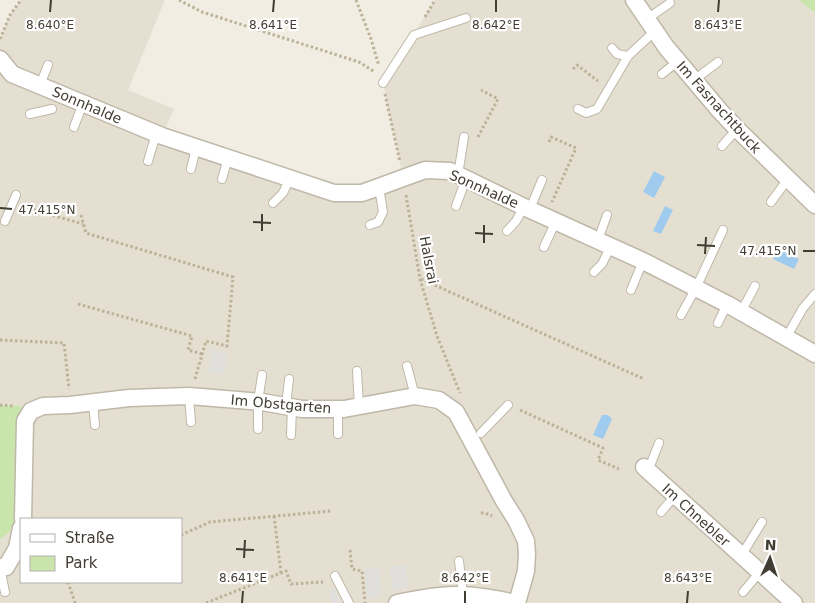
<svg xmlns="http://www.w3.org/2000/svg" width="815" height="603" font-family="'DejaVu Sans',sans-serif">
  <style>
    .residential { fill: #e5dfd1 }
    .green { fill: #cae5ac }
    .parking { fill: #e1dfdb }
    .water { fill: #9fccee }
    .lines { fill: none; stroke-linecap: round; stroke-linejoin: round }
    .service-casing { stroke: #bfb8a9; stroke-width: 10 }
    .minor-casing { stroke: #bfb8a9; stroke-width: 19 }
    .path { stroke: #bdb197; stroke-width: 3; stroke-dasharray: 2.5 2.5; stroke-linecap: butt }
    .service { stroke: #fff; stroke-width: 8 }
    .minor { stroke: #fff; stroke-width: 16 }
    .ticks { fill: none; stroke: #423d33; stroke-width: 2 }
    .labels { text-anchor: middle; stroke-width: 4.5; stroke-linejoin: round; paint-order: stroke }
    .street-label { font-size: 14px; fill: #423d33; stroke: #fff }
    .ticks-label { font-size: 12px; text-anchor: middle; fill: #423d33; stroke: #fff; stroke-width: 4.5; stroke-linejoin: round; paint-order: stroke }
  </style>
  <rect width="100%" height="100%" fill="#f1ede3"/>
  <path class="residential" d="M21 0H165L128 90 174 109 162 136 334 193 403 177 383 83 435 0H799L815 13V603H0V540L21 521V582H181V519H23L20 406 0 405V39L10 15Z"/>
  <g class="green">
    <path d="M799 0H815V13Z"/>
    <path d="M0 405 20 406 31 411 21 521 0 540Z"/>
  </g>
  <g class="parking">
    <path d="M213 349 228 353 222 375 207 371Z"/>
    <path d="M406 565 408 586 392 591 390 566Z"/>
    <path d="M379 568 382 594 367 599 364 569Z"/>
    <path d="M336 588 340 603H332L329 590Z"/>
  </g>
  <g class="water">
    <path d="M654 171 665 177 654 198 643 192Z"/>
    <path d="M665 206 673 210 661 234 653 231Z"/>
    <path d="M778 249 799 259 794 269 773 259Z"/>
    <path d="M602 415H608L612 419 603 439 593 435Z"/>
  </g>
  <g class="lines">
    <g class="service-casing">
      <g id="service">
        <path d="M647 19 670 3"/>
        <path d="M612 48 617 54 628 56"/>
        <path d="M662 74 678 61"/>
        <path d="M694 80 718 62"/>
        <path d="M383 83 414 35 466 18"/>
        <path d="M40 85 48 65"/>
        <path d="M578 109 586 113 597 109 628 56 655 31"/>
        <path d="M30 114 52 109"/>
        <path d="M74 127 83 103"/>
        <path d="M722 146 737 129"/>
        <path d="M148 161 156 134"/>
        <path d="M191 169 196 148"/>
        <path d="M458 175 464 137"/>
        <path d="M222 179 228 158"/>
        <path d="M771 202 788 179"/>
        <path d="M273 203 283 193 290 178"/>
        <path d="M456 206 466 179"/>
        <path d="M530 209 542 180"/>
        <path d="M5 221 16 195"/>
        <path d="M370 225 378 222 383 212 379 187"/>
        <path d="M507 231 516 221 524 207"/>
        <path d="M598 240 607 215"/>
        <path d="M544 247 556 221"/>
        <path d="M594 272 602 264 611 246"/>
        <path d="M631 290 643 261"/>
        <path d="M741 312 755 286"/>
        <path d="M681 315 696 288 723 230"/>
        <path d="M718 323 727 304"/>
        <path d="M786 338 803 308 815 294"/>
        <path d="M407 366 415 396"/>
        <path d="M357 371 359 406"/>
        <path d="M189 396 191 422"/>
        <path d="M93 402 95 425"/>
        <path d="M286 406 289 379"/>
        <path d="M338 409V434"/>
        <path d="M258 429V402L262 375"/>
        <path d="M481 433 508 405"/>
        <path d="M291 435 292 407"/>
        <path d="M648 471 659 443"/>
        <path d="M661 512 675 496"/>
        <path d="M741 556 762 522"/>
        <path d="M459 561 463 595"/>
        <path d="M0 567 5 592"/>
        <path d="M335 576 349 603"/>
        <path d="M743 592 760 572"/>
      </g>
    </g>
    <g class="minor-casing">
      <g id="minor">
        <path d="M634 0 666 47 720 111 737 129 815 205"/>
        <path d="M0 59 12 74 162 136 334 193H362L425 170 450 171 524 207 643 261 727 304 815 354"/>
        <path d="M644 467 794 603"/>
        <path d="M23 519 25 421 31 411 43 406 70 405 129 398 189 396 262 402 302 409H344L415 396 439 400 456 412 504 501 516 520 526 541 527 554 526 571 517 603"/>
        <path d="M0 567H6L17 548 21 528"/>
        <path d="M397 603C425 597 454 592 482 597 493 598 505 601 516 603"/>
      </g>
    </g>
    <g class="path">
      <path d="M179 0 202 12 359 62 375 72"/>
      <path d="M356 0 371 39 379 66"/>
      <path d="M425 17 435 0"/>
      <path d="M0 39 10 15 21 0"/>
      <path d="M573 69 577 65 598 81"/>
      <path d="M385 94 400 162"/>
      <path d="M478 137 498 99 481 90"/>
      <path d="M549 142 551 137 576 148 552 202"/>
      <path d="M406 195 420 279 437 336 460 393"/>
      <path d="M24 207 83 224"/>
      <path d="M81 215 86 233 233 277 227 346 206 341 195 379"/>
      <path d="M421 279 644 379"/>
      <path d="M78 304 192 336 188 350 202 354"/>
      <path d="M0 340 64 343 69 389"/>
      <path d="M0 405 14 406"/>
      <path d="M520 410 603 448 598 460 619 469"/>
      <path d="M481 513H485L492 516"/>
      <path d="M274 516 281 573"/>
      <path d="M181 535 210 522 331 511"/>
      <path d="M350 550 352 569 362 571 365 603"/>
      <path d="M68 582 75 603"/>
      <path d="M206 603 286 571 291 584 323 582"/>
    </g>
    <use href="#service" class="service"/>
    <use href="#minor" class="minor"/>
  </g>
  <path class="ticks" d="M50 12 51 0M273 12 274 0M496 12V0M718 12 719 0M0 208 12 209M253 222 271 223M262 231V214M475 233 493 234M484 243V225M697 245 715 246M803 251H815M705 254 706 237M236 549 254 550M244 558 245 540M242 603 243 591M465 603V591M687 603 688 591"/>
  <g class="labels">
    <g class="street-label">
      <text transform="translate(87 105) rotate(23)" y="5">Sonnhalde</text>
      <text transform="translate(719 107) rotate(48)" y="5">Im Fasnachtbuck</text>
      <text transform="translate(484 189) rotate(24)" y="5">Sonnhalde</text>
      <text transform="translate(429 260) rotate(79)" y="5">Halsrai</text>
      <text transform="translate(281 404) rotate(5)" y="5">Im Obstgarten</text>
      <text transform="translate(696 515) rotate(42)" y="5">Im Chnebler</text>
    </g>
  </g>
  <g class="ticks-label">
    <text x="50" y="29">8.640°E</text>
    <text x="273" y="29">8.641°E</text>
    <text x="718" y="29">8.643°E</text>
    <text x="496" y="29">8.642°E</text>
    <text x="47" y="214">47.415°N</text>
    <text x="768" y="255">47.415°N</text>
    <text x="243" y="582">8.641°E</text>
    <text x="465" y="582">8.642°E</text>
    <text x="688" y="582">8.643°E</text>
  </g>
  <rect x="20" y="518" width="162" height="65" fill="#ffffff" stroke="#b3b1ad"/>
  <rect x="30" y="534" width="25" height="8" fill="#ffffff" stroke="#b3b1ad"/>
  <text x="65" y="543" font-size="15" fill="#423d33">Straße</text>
  <rect x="30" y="556" width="25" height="15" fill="#cae5ac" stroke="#b3b1ad"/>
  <text x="65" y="568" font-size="15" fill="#423d33">Park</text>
  <g transform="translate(770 558) rotate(3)" stroke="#ffffff" stroke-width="4" paint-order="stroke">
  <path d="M0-4L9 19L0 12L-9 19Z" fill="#423d33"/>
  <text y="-8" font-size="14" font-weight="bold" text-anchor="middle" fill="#423d33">N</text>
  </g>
</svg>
